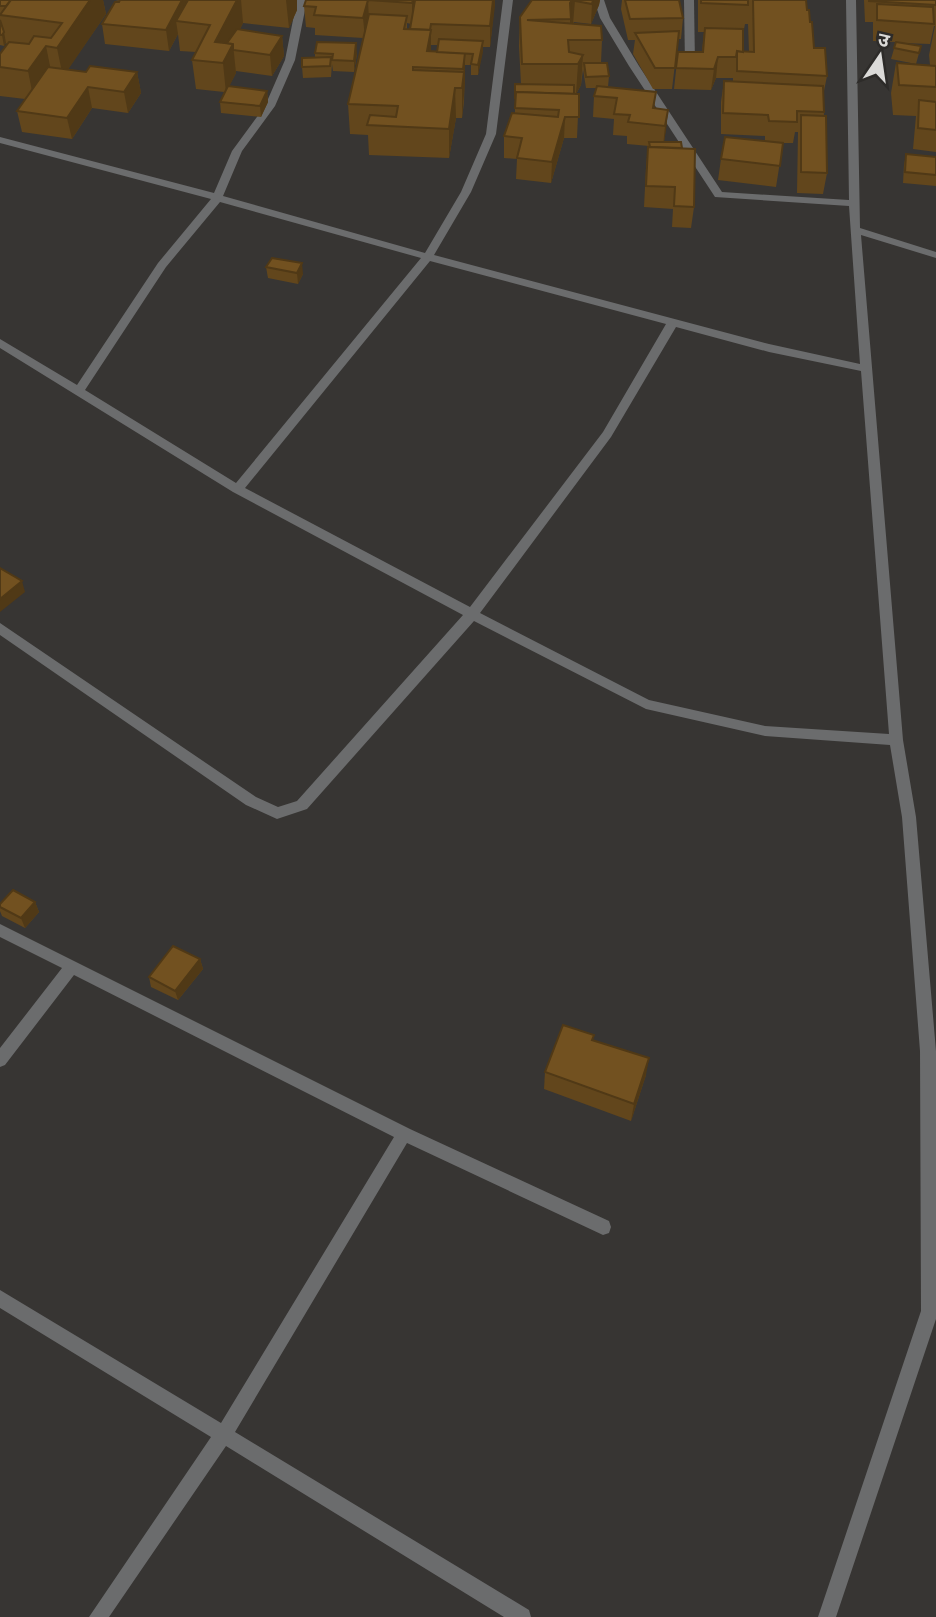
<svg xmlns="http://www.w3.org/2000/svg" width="936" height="1617" font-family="'Titillium Web','Noto Sans Devanagari',sans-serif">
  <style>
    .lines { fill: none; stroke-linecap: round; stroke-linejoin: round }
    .street { fill: #6b6c6d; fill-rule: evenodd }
    .wall { fill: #62461c; fill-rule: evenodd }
    .shaded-wall { fill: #503916 }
    .building { fill: #725120; stroke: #503916; stroke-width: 2 }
  </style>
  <rect width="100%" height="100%" fill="#373533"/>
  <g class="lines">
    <g class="street">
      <path d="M297 0H307L295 60 275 106 242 151 223 196 425 253 461 192 486 134 503 0H513L496 134 471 192 434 255 769 344 860 364 849 206 715 197 629 66 600 18 594 0H604L610 18 639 66 722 192 849 200 846 0H856L860 228 936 252V258L861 235 903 740 916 817 936 1051V1319L836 1617H818L921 1311 920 1051 902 817 890 745 765 736 646 709 474 621 307 809 277 819 246 805 0 635V623L256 797 278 807 297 801 463 615 233 492 0 348V339L77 385 158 263 211 199 0 143V137L214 193 232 151 265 106 285 60ZM220 202 421 258 236 483 85 390 166 267ZM430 261 666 324 603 432 470 607 245 488ZM676 327 769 352 861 371 889 734 765 726 649 700 480 613 611 437Z"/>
      <path d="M684 0H694L695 65 690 68 685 65Z"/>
      <path d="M0 924 410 1129 609 1221 611 1227 609 1233 603 1235 407 1143 235 1432 529 1610 531 1617H504L226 1446 109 1617H89L211 1437 0 1308V1290L221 1423 394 1137 74 975 5 1065 0 1067V1048L62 968 0 937Z"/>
    </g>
  </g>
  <g class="wall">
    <path d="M0 0H103L106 14 68 69 86 72H137L141 93 128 113 92 108 72 139 22 132 17 111 25 99 0 96V54L7 44 6 43 4 46 0 45Z"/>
    <path d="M115 0H297V10L289 28 243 23 240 29 282 36 284 56 272 76 236 71V73L229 86 267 91 268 102 261 117 221 113 220 102 224 92 196 89 192 60 196 52 180 51 178 34 169 51 105 44 102 24 120 1Z"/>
    <path d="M306 0H495L490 47H483L478 75H471V65H465L464 102 462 118H456L449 158 369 155 368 135 350 134 348 104 363 38 315 35V28L306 27 304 6ZM407 23 411 24 410 29H407ZM431 45H438L437 52H431Z"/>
    <path d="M532 0H600L599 5 591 24 574 22 573 24 602 40 601 63 609 76 608 87 656 92 654 109 668 110 664 142 694 207 691 228 672 227 673 209 644 207 646 168 648 147 649 146 627 144V136L613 135 614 119 593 117 594 96 596 88H586L583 69 581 85 576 94H579L577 138H564L551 183 516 179 517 159 504 158V136L515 113V84H521L519 46 520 17Z"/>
    <path d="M622 0H679L683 18 681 39H678L672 89H653L633 54 635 40H628L621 9Z"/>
    <path d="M698 0H806L807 10 814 48 827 76 823 96 827 173 823 194 797 193 798 132H795L793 143H782H783L776 187 718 180 721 159 765 141V136L721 134V102L724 81H733V78H716L711 90 674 89 678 52H702L704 32H698ZM745 24H748L749 52H743V34Z"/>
    <path d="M864 0H936V152L913 149 916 116 893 115 891 93 896 63 930 65 929 55 935 26H934L930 44 902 43 921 46 916 64 891 59 896 42 873 41V22H865Z"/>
    <path d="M315 53 357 54 354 72 333 71 332 64 331 77 303 78 302 67 315 58Z"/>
    <path d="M906 154 936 157V186L903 183 904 165Z"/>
    <path d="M266 267 303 274 298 284 268 278Z"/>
    <path d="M35 902 39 912 25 928 2 916 0 911V904Z"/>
    <path d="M200 959 203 969 178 1000 151 987 149 977Z"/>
    <path d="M545 1072 646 1075 631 1121 544 1089Z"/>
  </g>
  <g class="shaded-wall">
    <path d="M90 0H103L106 14 63 77 57 48Z"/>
    <path d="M182 0H192L176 21 178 34 169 51 166 30Z"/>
    <path d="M237 0H241L243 23 233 44 236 73 226 93 223 63 215 42Z"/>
    <path d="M286 0H297V10L289 28Z"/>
    <path d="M368 0 369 21 365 38 363 18Z"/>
    <path d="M413 0H418L412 24V3Z"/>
    <path d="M493 0H495V6L490 47V26Z"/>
    <path d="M572 0H575L573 24 570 29V3Z"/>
    <path d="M593 0H600L599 5 591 24 592 4Z"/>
    <path d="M431 24V59L427 51Z"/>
    <path d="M4 32 6 43 4 46 2 35Z"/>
    <path d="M282 36 284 56 272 76 270 55Z"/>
    <path d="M483 41V52L478 75V65Z"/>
    <path d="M356 43 357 54 354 72V61Z"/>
    <path d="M46 46 52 76 34 101 28 71Z"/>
    <path d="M465 53V83L462 118V88Z"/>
    <path d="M583 55 581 85 576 94 578 64Z"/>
    <path d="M718 57 716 78 711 90 714 69Z"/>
    <path d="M137 72 141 93 128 113 124 92Z"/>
    <path d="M88 87 92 108 72 139 67 118Z"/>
    <path d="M455 88 456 118 449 158V129Z"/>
    <path d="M267 91 268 102 261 117 260 106Z"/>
    <path d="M668 110 666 131 663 147 665 126Z"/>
    <path d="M565 117 564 138 551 183 552 162Z"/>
    <path d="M302 263 303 274 298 284 297 273Z"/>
    <path d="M22 581 25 592 0 612V599Z"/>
    <path d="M35 902 39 912 25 928 21 918Z"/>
    <path d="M200 959 203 969 178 1000 175 991Z"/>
    <path d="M649 1058 646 1075 631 1121 634 1104Z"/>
  </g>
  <g class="building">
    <path d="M0 0H11L6 6H0Z"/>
    <path d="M11 0H90L57 48 46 46 28 71 0 67V54L9 42 29 44 34 36 51 38 62 23 0 15Z"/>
    <path d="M120 0H182L166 30 102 24 115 2H119Z"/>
    <path d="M188 0H237L215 42 233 44 223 63 192 60 210 25 176 21Z"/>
    <path d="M306 0H413L412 3 368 0 363 18 314 15 316 7 304 6Z"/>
    <path d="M415 0H493L490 26 431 24 430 30 410 29Z"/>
    <path d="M532 0H572L570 3 571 19 527 20 601 26 602 40H568L569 52 583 55 578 64H522L520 17Z"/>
    <path d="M575 0H593L592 4 575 1Z"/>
    <path d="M625 0H679L683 18 630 19Z"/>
    <path d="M701 0H748V5L701 3Z"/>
    <path d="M753 0H806L807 10H809L810 22H812L814 48H825L827 76 737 71V51L754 52Z"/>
    <path d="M869 0H936V5L869 1Z"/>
    <path d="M877 4 933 7 934 24 877 20Z"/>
    <path d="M369 14 407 16 404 29 431 30 427 51 465 53 463 69 413 67V70L464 72 462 88H455L449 129 367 125 370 115 396 117 398 106 348 104Z"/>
    <path d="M0 20 4 32 2 35H0Z"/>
    <path d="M705 28 743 29V52L737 51 736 57H718L714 69 676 68 678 52H703Z"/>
    <path d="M237 29 282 36 270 55 233 50V44L227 43Z"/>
    <path d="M679 31 675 68H655L635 33Z"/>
    <path d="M439 39 483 41 478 65 471 64 473 54 437 52Z"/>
    <path d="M317 42 356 43 354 61 332 60 333 54 315 53Z"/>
    <path d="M896 42 921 46 919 53 894 48Z"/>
    <path d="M331 57 330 66 302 67V58Z"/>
    <path d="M584 63H607L609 76 586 77Z"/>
    <path d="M897 63 936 66V87L899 85Z"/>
    <path d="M90 66 137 72 124 92 88 87 67 118 17 111 48 67 86 72Z"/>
    <path d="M724 81 823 86 824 112 797 111V122L769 121 768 115 723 113Z"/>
    <path d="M515 84 574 85V94L516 92 515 99Z"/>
    <path d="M228 86 267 91 260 106 220 102Z"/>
    <path d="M597 86 656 92 653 108 668 110 665 126 628 122 630 115 614 114 617 98 594 96Z"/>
    <path d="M516 92 579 94V117H565L552 162 517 158 522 138 504 136 512 113 558 117 559 110 515 108Z"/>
    <path d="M919 100 936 102V130L918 128Z"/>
    <path d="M801 115 826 116 827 173 801 172Z"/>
    <path d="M725 137 783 143 780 166 721 159Z"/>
    <path d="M649 142H681L682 148 650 147Z"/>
    <path d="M648 147 695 149 694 207 674 206 675 187 646 186Z"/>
    <path d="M906 154 936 157V175L905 172Z"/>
    <path d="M272 258 302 263 297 273 266 267Z"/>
    <path d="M0 568 22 581 0 599Z"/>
    <path d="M13 890 35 902 21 918 0 907V904Z"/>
    <path d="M173 946 200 959 175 991 149 977Z"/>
    <path d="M563 1025 594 1035 592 1040 649 1058 634 1104 545 1072Z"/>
  </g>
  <g transform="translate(880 56) rotate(13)" stroke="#2d2b29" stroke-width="5" paint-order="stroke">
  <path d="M0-5L12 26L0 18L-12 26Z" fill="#dbdad8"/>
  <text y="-10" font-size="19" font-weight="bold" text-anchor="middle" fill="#dbdad8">उ</text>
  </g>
</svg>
